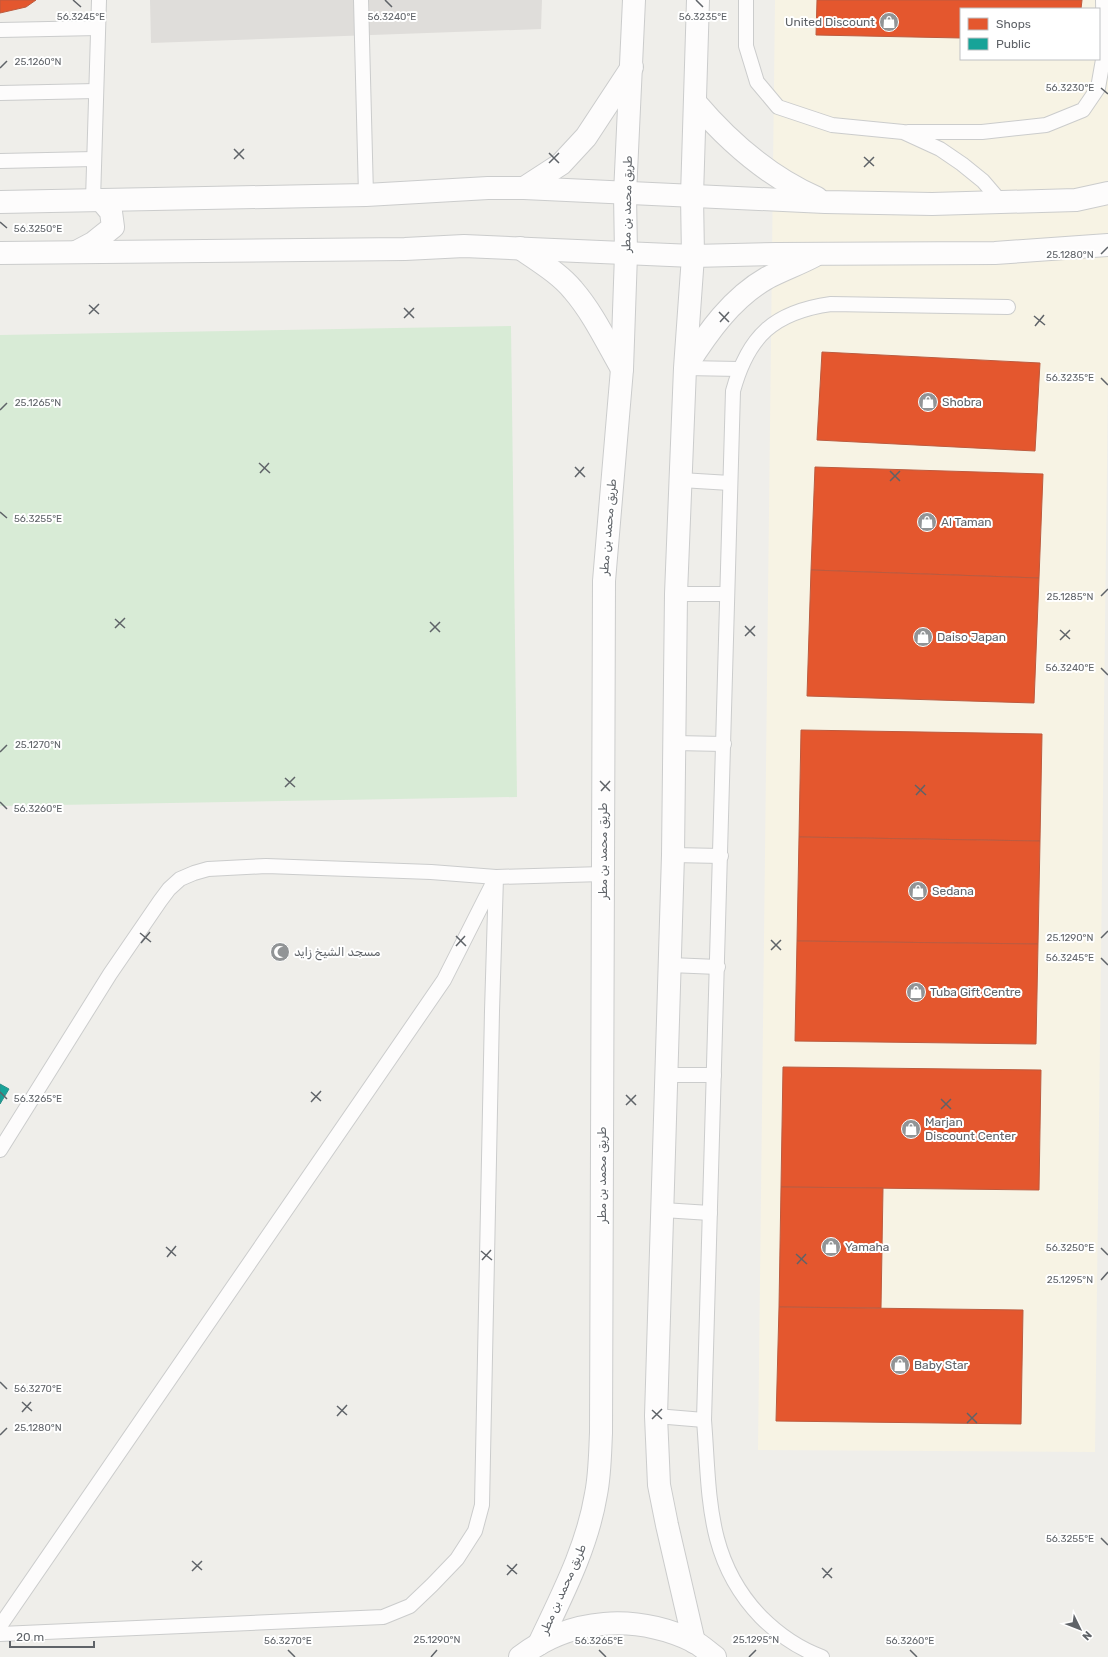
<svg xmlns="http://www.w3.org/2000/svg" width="1108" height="1657" font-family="Rubik,Vazirmatn,sans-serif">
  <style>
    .commercial { fill: #f7f3e4; fill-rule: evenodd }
    .industrial { fill: #dfddda }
    .green { fill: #d8ebd6 }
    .shops { fill: #e4572e; stroke: #bc5b3f }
    .public { fill: #17a398; stroke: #2d908a }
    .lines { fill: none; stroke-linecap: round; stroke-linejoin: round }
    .service-casing { stroke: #cbcccc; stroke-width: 16 }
    .tertiary-casing { stroke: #cbcccc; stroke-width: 24 }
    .service { stroke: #fdfcfc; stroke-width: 14 }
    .tertiary { stroke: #fdfcfc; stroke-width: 22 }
    .ticks { fill: none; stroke: #5f6368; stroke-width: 1.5 }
    .labels { text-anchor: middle; stroke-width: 4; stroke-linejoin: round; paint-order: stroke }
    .poi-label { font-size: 12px; fill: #5f6368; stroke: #fff; text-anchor: start }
    .street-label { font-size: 12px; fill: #5f6368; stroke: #fff }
    .ticks-label { font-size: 10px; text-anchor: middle; fill: #5f6368; stroke: #fff; stroke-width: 4; stroke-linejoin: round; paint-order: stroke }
  </style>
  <rect width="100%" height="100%" fill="#efeeea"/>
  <path class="commercial" d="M775 0H1108V382L1095 1452 758 1450ZM961 9H1099V59H961Z"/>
  <path class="industrial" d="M150 0H542L541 29 151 43Z"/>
  <path class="green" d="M511 326 517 797 0 806V335Z"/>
  <g class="shops">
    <path d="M0 0H36L26 7 0 13Z"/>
    <path d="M817 0H1082L1081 9H961V38L816 35Z"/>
    <path d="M822 352 1040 363 1035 451 817 440Z"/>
    <path d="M815 467 1043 474 1039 578 811 570Z"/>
    <path d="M811 570 1039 578 1034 703 807 696Z"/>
    <path d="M801 730 1042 734 1040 841 799 837Z"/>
    <path d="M799 837 1040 841 1038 944 797 941Z"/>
    <path d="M797 941 1038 944 1036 1044 795 1041Z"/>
    <path d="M783 1067 1041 1070 1039 1190 781 1187Z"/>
    <path d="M781 1187 883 1188 881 1308 779 1307Z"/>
    <path d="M779 1307 1023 1310 1021 1424 776 1421Z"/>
  </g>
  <path class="public" d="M0 1084 9 1089 0 1104Z"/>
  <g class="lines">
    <g class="service-casing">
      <g id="service">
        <path d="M361 0 366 195"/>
        <path d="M746 0V46L757 82 778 107 832 125 903 132 940 149 962 164 983 181 1001 202"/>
        <path d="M0 30 98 28"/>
        <path d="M0 93 96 91"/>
        <path d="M908 132H982L1046 125 1083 110 1098 88 1104 54 1103 0"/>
        <path d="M0 161 94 159"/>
        <path d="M93 200 99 0"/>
        <path d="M685 368 739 369"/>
        <path d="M681 480 730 483"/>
        <path d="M676 594H727"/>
        <path d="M675 743 724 744"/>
        <path d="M673 855 721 856"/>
        <path d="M670 965 718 967"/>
        <path d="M667 1075H714"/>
        <path d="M0 1150 110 974 160 901 169 889 180 879 194 873 208 869 266 866 431 872 496 877 603 874"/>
        <path d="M663 1210 710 1213"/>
        <path d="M656 1416 704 1420"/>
        <path d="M0 1626 444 980 494 881"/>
        <path d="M0 1634 383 1617 410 1606 432 1585 457 1559 475 1531 482 1505 492 1011 496 877"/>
        <path d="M822 1657C800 1649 778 1634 761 1617 705 1559 710 1494 704 1420L733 391C748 336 774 312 831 304L1008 307"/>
      </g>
    </g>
    <g class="tertiary-casing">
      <g id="tertiary">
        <path d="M695 102C729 142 769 177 817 198"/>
        <path d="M524 188 561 164 586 137 632 67"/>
        <path d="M0 202 366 195 488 188H524L825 202 932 204 1076 200 1108 193"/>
        <path d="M520 248C538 261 559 273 573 290 593 313 607 343 622 369"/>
        <path d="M76 252 93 243 113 227 111 212 101 200"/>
        <path d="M0 253 405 249 464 246 693 256 777 254 995 253 1108 245"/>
        <path d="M687 365C708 332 732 298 767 278 782 270 799 264 814 256"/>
        <path d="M694 1642 667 1525 659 1485 656 1416 673 855 676 594 685 368 693 256 692 196 698 0"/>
        <path d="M539 1644C562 1595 587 1548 596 1494 600 1474 600 1453 601 1433L604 581 622 369 626 254 625 194 634 0"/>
        <path d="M520 1657C571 1617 636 1614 693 1641 701 1645 708 1652 715 1657"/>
      </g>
    </g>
    <use href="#service" class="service"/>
    <use href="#tertiary" class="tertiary"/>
  </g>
  <path class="ticks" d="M73 0 81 7M385 0 392 7M696 0 703 7M0 68 7 61M1101 88 1108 94M234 149 244 159M549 153 559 163M864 157 874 166M234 159 244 149M549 163 559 153M864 167 874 157M0 222 7 228M1101 254 1108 247M89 305 99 314M404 308 414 318M719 312 729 322M89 314 99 304M1034 316 1045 325M404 318 414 308M720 322 729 312M1035 326 1044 315M1101 378 1108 385M0 410 7 403M259 463 270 473M575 467 585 477M890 471 900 481M260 473 269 463M575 477 584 467M890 481 900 471M0 512 7 518M1101 596 1108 589M115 619 125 628M430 622 440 632M745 626 755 636M115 628 125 618M1060 630 1070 639M430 632 440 622M745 636 755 626M1060 640 1070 630M1101 668 1108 675M0 752 7 745M285 778 295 787M600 781 610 791M915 785 926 795M285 787 295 777M601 791 610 781M916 795 925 785M0 802 7 809M140 933 151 942M456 936 466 946M1101 938 1108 931M771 940 781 950M141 943 150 932M456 946 465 936M771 950 781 940M1101 958 1108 965M0 1092 7 1099M311 1092 321 1101M626 1095 636 1105M941 1099 951 1109M311 1102 321 1091M626 1105 636 1095M941 1109 951 1099M166 1247 176 1256M1101 1248 1108 1255M481 1251 492 1260M796 1254 807 1264M167 1257 176 1246M482 1260 491 1250M797 1264 806 1254M1101 1280 1108 1272M0 1382 7 1389M22 1402 32 1411M337 1406 347 1415M652 1410 662 1419M22 1412 31 1402M967 1413 977 1423M337 1416 347 1405M652 1419 662 1409M967 1423 977 1413M0 1435 7 1428M1101 1538 1108 1545M192 1561 202 1570M507 1565 517 1574M822 1568 832 1578M192 1571 202 1561M507 1575 517 1564M823 1578 832 1568M288 1650 295 1657M599 1650 606 1657M910 1650 917 1657M431 1657 437 1650M749 1657 756 1650"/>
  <defs>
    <g id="shop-disc" transform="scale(1)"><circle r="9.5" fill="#919496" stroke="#fff"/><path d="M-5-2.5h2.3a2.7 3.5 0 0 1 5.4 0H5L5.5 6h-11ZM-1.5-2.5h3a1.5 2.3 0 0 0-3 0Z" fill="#fff"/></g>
    <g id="mosque-disc" transform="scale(1)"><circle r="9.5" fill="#919496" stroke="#fff"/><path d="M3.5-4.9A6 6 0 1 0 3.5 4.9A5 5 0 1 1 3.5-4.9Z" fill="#fff"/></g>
  </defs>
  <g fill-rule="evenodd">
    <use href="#shop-disc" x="889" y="22"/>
    <use href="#shop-disc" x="928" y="402"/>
    <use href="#shop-disc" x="927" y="522"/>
    <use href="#shop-disc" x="923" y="637"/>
    <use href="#shop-disc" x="918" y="891"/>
    <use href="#mosque-disc" x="280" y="952"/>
    <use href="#shop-disc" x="916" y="992"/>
    <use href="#shop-disc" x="911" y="1129"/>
    <use href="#shop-disc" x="831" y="1247"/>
    <use href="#shop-disc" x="900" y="1365"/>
  </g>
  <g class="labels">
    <g class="poi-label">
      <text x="875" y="26" text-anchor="end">United Discount</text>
      <text x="942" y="406">Shobra</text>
      <text x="941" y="526">Al Taman</text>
      <text x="937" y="641">Daiso Japan</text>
      <text x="932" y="895">Sedana</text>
      <text x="294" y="956">مسجد الشيخ زايد</text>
      <text x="930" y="996">Tuba Gift Centre</text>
      <text x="925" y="1126">Marjan<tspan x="925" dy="14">Discount Center</tspan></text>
      <text x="845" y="1251">Yamaha</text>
      <text x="914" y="1369">Baby Star</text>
    </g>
    <g class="street-label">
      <text transform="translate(627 204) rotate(-89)" y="4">طريق محمد بن مطر</text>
      <text transform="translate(608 527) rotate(-85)" y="4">طريق محمد بن مطر</text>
      <text transform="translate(603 851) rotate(-90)" y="4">طريق محمد بن مطر</text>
      <text transform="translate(602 1175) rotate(-90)" y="4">طريق محمد بن مطر</text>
      <text transform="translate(563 1589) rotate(-66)" y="4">طريق محمد بن مطر</text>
    </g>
  </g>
  <g class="ticks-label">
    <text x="703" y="20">56.3235°E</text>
    <text x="81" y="20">56.3245°E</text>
    <text x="392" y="20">56.3240°E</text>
    <text x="38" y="65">25.1260°N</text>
    <text x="1070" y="91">56.3230°E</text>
    <text x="38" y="232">56.3250°E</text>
    <text x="1070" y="258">25.1280°N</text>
    <text x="1070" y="381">56.3235°E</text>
    <text x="38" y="406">25.1265°N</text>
    <text x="38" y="522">56.3255°E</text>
    <text x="1070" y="600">25.1285°N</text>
    <text x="1070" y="671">56.3240°E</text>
    <text x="38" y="748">25.1270°N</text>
    <text x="38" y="812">56.3260°E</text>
    <text x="1070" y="941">25.1290°N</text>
    <text x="1070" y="961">56.3245°E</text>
    <text x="38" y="1102">56.3265°E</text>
    <text x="1070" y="1251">56.3250°E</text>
    <text x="1070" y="1283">25.1295°N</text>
    <text x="38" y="1392">56.3270°E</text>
    <text x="38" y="1431">25.1280°N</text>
    <text x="1070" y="1542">56.3255°E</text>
    <text x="437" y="1643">25.1290°N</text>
    <text x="756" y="1643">25.1295°N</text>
    <text x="288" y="1644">56.3270°E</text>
    <text x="599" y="1644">56.3265°E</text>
    <text x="910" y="1644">56.3260°E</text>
  </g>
  <rect x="960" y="8" width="140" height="52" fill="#ffffff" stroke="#bfc1c3"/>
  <rect x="968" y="18" width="20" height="12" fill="#e4572e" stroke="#bfc1c3"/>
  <text x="996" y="28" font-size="12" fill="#5f6368">Shops</text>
  <rect x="968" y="38" width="20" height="12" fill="#17a398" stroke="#bfc1c3"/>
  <text x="996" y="48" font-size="12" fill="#5f6368">Public</text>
  <g transform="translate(1080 1629) rotate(133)" stroke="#ffffff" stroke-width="3" paint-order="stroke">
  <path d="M0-3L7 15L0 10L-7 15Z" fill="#5f6368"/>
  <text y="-6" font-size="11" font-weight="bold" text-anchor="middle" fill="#5f6368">N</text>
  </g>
  <path d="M10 1641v6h84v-6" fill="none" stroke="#5f6368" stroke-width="2"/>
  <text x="16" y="1641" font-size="12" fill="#5f6368" stroke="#ffffff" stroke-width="3" paint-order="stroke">20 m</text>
</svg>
